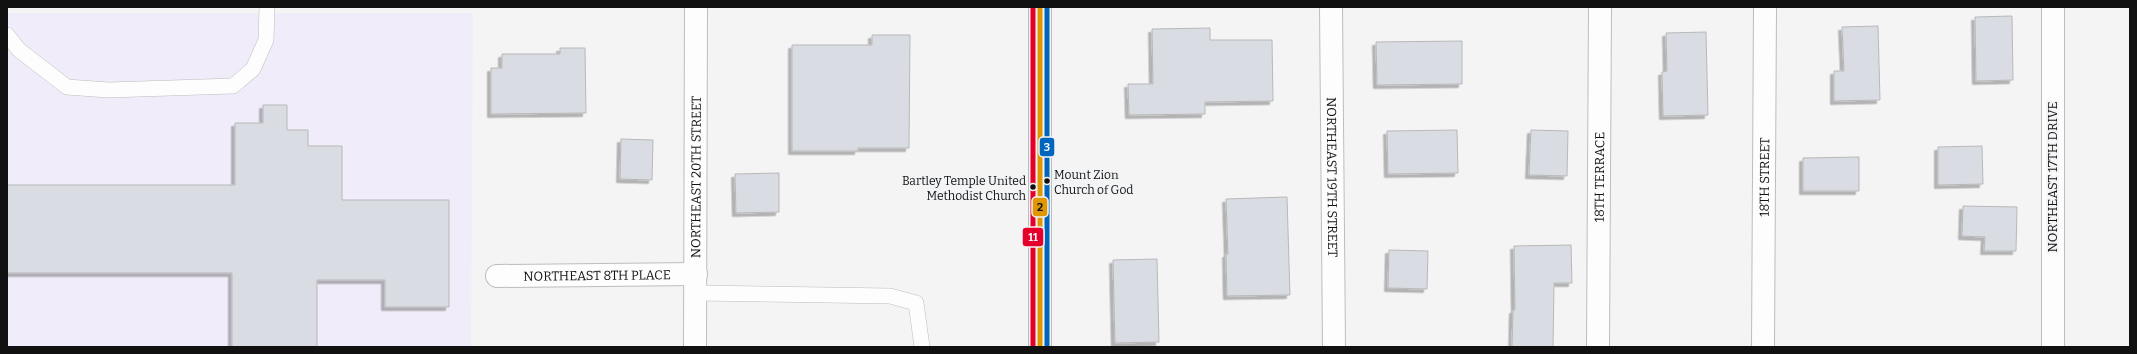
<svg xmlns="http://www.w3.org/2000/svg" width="2137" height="354" font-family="Bitter,serif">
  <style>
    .education { fill: #f0ecf9 }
    .building { fill: #d9dce2; stroke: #b8b8b8; filter: url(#shadow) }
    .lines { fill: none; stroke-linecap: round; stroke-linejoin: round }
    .service-casing { stroke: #bdbdbd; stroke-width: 16 }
    .minor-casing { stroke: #bdbdbd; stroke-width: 24 }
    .tertiary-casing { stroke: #bdbdbd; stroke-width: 24 }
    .service { stroke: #fdfdfe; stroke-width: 15 }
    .minor { stroke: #fdfdfe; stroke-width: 22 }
    .tertiary { stroke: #fdfdfe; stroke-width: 22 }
    .bus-1-casing { stroke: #f3f4f6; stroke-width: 8 }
    .bus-2-casing { stroke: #f3f4f6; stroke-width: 8 }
    .bus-3-casing { stroke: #f3f4f6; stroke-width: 8 }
    .bus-1 { stroke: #e09702; stroke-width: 5 }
    .bus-2 { stroke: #0065bd; stroke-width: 5 }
    .bus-3 { stroke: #e4002b; stroke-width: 5 }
    .bus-dot { fill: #111112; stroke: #f3f4f6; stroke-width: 1.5 }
    .labels { text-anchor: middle; stroke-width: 4; stroke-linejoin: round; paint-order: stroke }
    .bus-label { font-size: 12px; fill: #111112; stroke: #f3f4f6; text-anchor: start }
    .street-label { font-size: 13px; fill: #111112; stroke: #f3f4f6 }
    .line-badge { stroke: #f3f4f6; stroke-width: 1.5 }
    .badge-label { font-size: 11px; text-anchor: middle; font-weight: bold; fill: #fff }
    .pale-badge-label { font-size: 11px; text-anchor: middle; font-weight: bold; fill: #111 }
  </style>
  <defs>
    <filter id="shadow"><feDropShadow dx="-3.5" dy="3.5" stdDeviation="0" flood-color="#0004"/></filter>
  </defs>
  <rect width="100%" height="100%" fill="#f4f4f5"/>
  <path class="education" d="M7 13H473L471 347H7Z"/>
  <g class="building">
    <path d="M2012 16 2013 80 1976 81 1975 17Z"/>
    <path d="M1878 26 1880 100 1834 101V71H1844L1842 27Z"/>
    <path d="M1210 28V40H1272L1273 101 1205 102V114L1129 115 1128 84H1153L1152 29Z"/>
    <path d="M1706 32 1708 115 1663 116 1662 72 1667 71 1666 33Z"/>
    <path d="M872 35H910L909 148H858V151H792V45H872Z"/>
    <path d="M1462 41V84L1377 85 1376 42Z"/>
    <path d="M560 48H585L586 113 491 114V68H502V54H560Z"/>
    <path d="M263 105H287V130H308V146H342V200H449V307H385V280H317V347H232V273H7V185H235V123H263Z"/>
    <path d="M1457 130 1458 173 1388 174 1387 131Z"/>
    <path d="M1531 130 1568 131 1567 176 1529 175Z"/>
    <path d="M621 139 653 140 652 180 620 179Z"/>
    <path d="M1982 146 1983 184 1938 185V147Z"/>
    <path d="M1859 157V191H1803V158Z"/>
    <path d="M779 173V212L736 213 735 174Z"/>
    <path d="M1287 197 1290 295 1227 296 1226 254H1228L1226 199Z"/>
    <path d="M1963 206 2017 207 2016 251H1984L1985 237 1962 236Z"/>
    <path d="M1571 245 1572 283H1554L1553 347H1512L1513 310H1515L1514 246Z"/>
    <path d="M1389 250 1428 251 1427 289 1388 288Z"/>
    <path d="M1157 259 1159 342 1115 343 1113 260Z"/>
  </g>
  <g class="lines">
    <g class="service-casing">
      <g id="service">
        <path d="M7 35 19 50 67 87 108 90 233 86 253 69 266 40 267 7"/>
        <path d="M695 293 890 296 916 303 922 347"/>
      </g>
    </g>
    <g class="minor-casing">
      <g id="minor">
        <path id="s1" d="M1331 7 1334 347"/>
        <path id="s2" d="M497 276 696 274"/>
        <path id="s3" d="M695 347 696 7"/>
        <path id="s4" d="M1598 347 1600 7"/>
        <path id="s5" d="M1763 347 1765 7"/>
        <path d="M2053 347V7"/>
      </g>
    </g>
    <g class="tertiary-casing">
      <path id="tertiary" d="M1040 347V7"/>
    </g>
    <use href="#service" class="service"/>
    <use href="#minor" class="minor"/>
    <use href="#tertiary" class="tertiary"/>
    <g class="bus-1-casing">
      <path id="bus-1" d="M1040 7V347"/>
    </g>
    <g class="bus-2-casing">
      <path id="bus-2" d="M1047 7V347"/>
    </g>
    <g class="bus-3-casing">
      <path id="bus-3" d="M1033 7V347"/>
    </g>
    <use href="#bus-1" class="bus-1"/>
    <use href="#bus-2" class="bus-2"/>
    <use href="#bus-3" class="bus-3"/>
  </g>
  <g class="bus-dot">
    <circle cx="1047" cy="181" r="3.5"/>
    <circle cx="1033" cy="187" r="3.5"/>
  </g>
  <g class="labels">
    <g class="bus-label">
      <text x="1054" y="179">Mount Zion<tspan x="1054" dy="15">Church of God</tspan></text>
      <text x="1026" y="185" text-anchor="end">Bartley Temple United<tspan x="1026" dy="15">Methodist Church</tspan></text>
    </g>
    <g class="street-label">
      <text dy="5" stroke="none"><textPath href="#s3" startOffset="170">NORTHEAST 20TH STREET</textPath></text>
      <text dy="5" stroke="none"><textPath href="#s1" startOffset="170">NORTHEAST 19TH STREET</textPath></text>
      <text dy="5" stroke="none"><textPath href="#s4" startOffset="170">18TH TERRACE</textPath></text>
      <text dy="5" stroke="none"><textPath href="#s5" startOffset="170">18TH STREET</textPath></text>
      <text transform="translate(2052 177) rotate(-90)" y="5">NORTHEAST 17TH DRIVE</text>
      <text dy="5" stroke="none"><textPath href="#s2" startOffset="100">NORTHEAST 8TH PLACE</textPath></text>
    </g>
  </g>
  <g class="line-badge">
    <rect x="1039" y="137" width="16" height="20" rx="4" fill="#0065bd"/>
    <rect x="1032" y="197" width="16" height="20" rx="4" fill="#e09702"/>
    <rect x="1022" y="227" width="22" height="20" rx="4" fill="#e4002b"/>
  </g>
  <g class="badge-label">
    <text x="1047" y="151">3</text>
    <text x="1033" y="241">11</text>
  </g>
  <g class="pale-badge-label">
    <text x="1040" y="211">2</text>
  </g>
  <rect width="2137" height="354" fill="none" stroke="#111112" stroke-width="16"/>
</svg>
